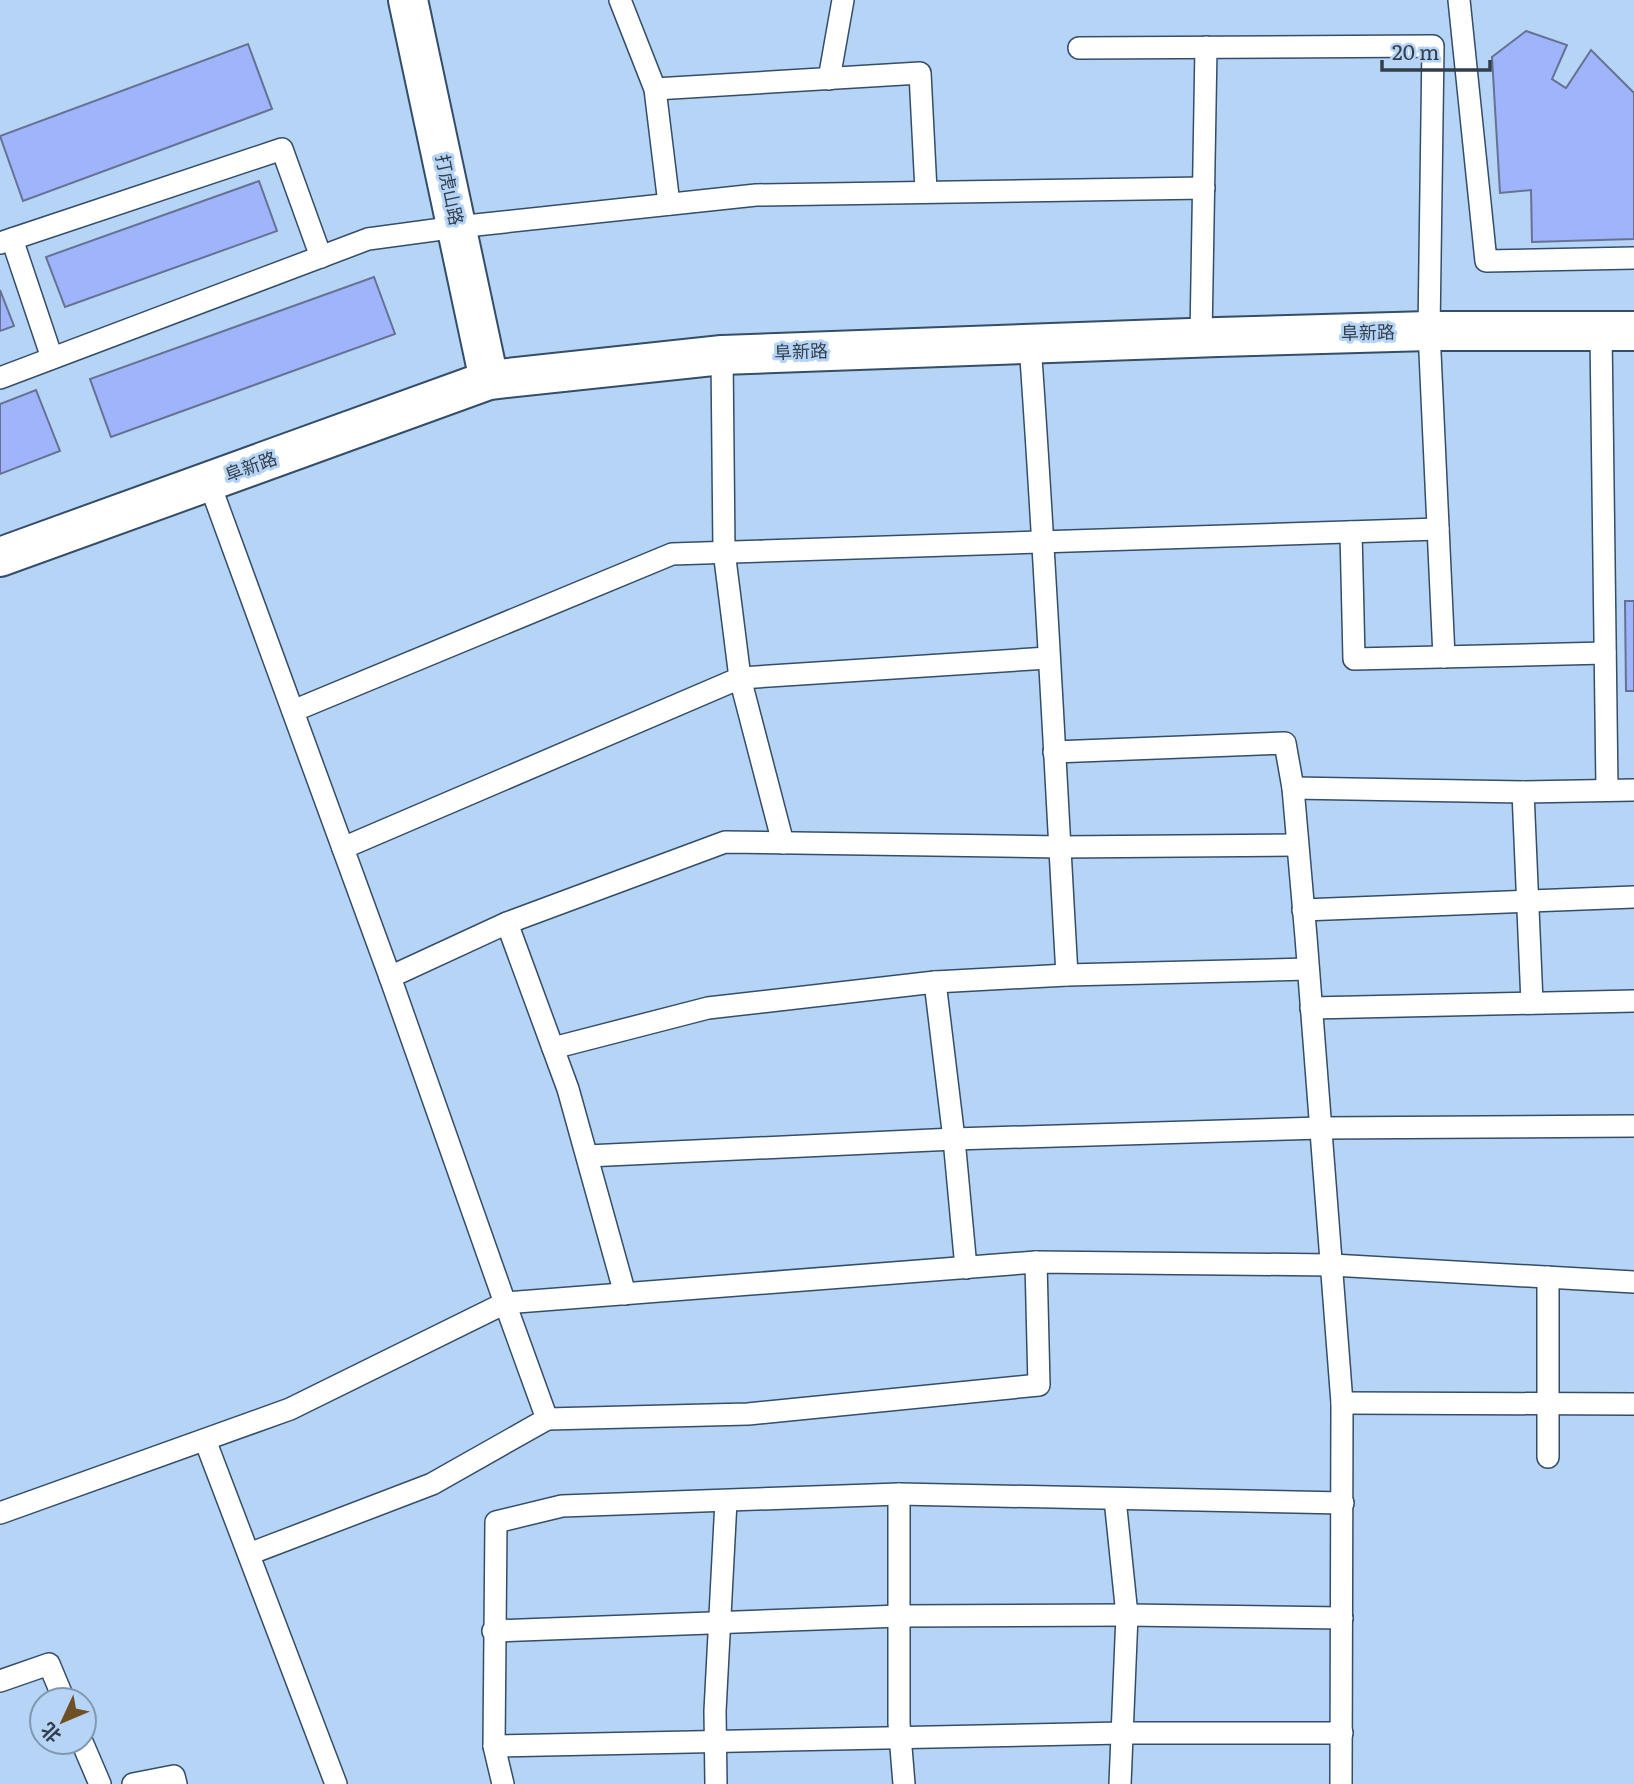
<svg xmlns="http://www.w3.org/2000/svg" width="1634" height="1784" font-family="Literata,'Noto Sans SC',serif">
  <style>
    .building { fill: #9fb4fb; stroke: #667194; stroke-width: 2 }
    .lines { fill: none; stroke-linecap: round; stroke-linejoin: round }
    .lane-casing { stroke: #344d69; stroke-width: 24 }
    .street-casing { stroke: #344d69; stroke-width: 42 }
    .secondary-casing { stroke: #344d69; stroke-width: 42 }
    .lane { stroke: #fff; stroke-width: 21 }
    .street { stroke: #fff; stroke-width: 38 }
    .secondary { stroke: #fff; stroke-width: 38 }
    .labels { text-anchor: middle; stroke-width: 6; stroke-linejoin: round; paint-order: stroke }
    .street-label { font-size: 18px; fill: #323e4b; stroke: #b6d4f5 }
  </style>
  <rect width="100%" height="100%" fill="#b6d4f5"/>
  <g class="building">
    <path d="M1526 31 1567 45 1552 79 1566 88 1591 50 1634 93V239L1532 242 1531 190 1500 193 1492 57Z"/>
    <path d="M248 44 272 109 23 201 0 136Z"/>
    <path d="M259 181 277 231 65 307 46 257Z"/>
    <path d="M374 277 395 334 111 437 90 379Z"/>
    <path d="M0 290 14 326 0 331Z"/>
    <path d="M36 390 60 451 0 474V404Z"/>
    <path d="M1625 601H1634V691H1626Z"/>
  </g>
  <g class="lines">
    <g class="lane-casing">
      <g id="lane">
        <path d="M620 0 655 89 669 204"/>
        <path d="M1459 0 1486 261 1634 258"/>
        <path d="M1079 48 1433 46 1429 331 1444 657"/>
        <path d="M829 79 843 0"/>
        <path d="M655 89 920 73 926 191"/>
        <path d="M12 239 52 358"/>
        <path d="M0 243 282 149 321 257"/>
        <path d="M1601 333 1607 789"/>
        <path d="M1201 337 1206 47"/>
        <path d="M1030 344C1045 554 1055 765 1067 975"/>
        <path d="M722 355 724 551 740 678 783 843"/>
        <path d="M0 378 368 239 457 227 756 195 1204 188"/>
        <path d="M1351 532 1354 659 1605 653"/>
        <path d="M293 711 672 554 1438 529"/>
        <path d="M1054 752 1285 743 1293 788 1306 937 1342 1403 1341 1784"/>
        <path d="M1293 788 1523 792 1634 790"/>
        <path d="M1523 792 1532 1003"/>
        <path d="M343 848 740 678 1048 658"/>
        <path d="M1303 910 1634 897"/>
        <path d="M507 923 568 1089 625 1294"/>
        <path d="M390 977 507 923 725 842 1060 847 1297 845"/>
        <path d="M935 982 954 1139 966 1268"/>
        <path d="M1311 1008 1634 1001"/>
        <path d="M553 1048 708 1008 935 982 1067 975 1308 969"/>
        <path d="M587 1156 954 1139 1321 1128 1634 1126"/>
        <path d="M1342 1403 1634 1404"/>
        <path d="M547 1419 748 1414 1039 1385 1036 1262"/>
        <path d="M205 1440 336 1784"/>
        <path d="M1548 1457V1277"/>
        <path d="M899 1494V1723L904 1784"/>
        <path d="M1115 1499 1127 1615 1120 1784"/>
        <path d="M0 1513 290 1409 505 1303 390 977 209 482"/>
        <path d="M249 1554 432 1484 547 1419 505 1303 1036 1262 1332 1265 1634 1282"/>
        <path d="M493 1631 900 1616 1127 1615 1342 1618"/>
        <path d="M0 1681 49 1664 64 1700"/>
        <path d="M82 1742 100 1784"/>
        <path d="M494 1746 1122 1733H1342"/>
        <path d="M133 1784 174 1776 176 1784"/>
        <path d="M503 1784 494 1746 496 1522 562 1506 899 1494 1343 1503"/>
        <path d="M716 1784 715 1711 726 1501"/>
      </g>
    </g>
    <g class="street-casing">
      <path id="street" d="M408 0 489 380"/>
    </g>
    <g class="secondary-casing">
      <path id="secondary" d="M0 557 489 380 722 355 1218 337 1429 331H1634"/>
    </g>
    <use href="#lane" class="lane"/>
    <use href="#street" class="street"/>
    <use href="#secondary" class="secondary"/>
  </g>
  <g class="labels">
    <g class="street-label">
      <text transform="translate(449 190) rotate(78)" y="6">打虎山路</text>
      <text transform="translate(1368 333) rotate(-1)" y="6">阜新路</text>
      <text transform="translate(801 352) rotate(-2)" y="6">阜新路</text>
      <text transform="translate(251 467) rotate(-20)" y="6">阜新路</text>
    </g>
  </g>
  <g transform="translate(63 1721) rotate(226)"><circle r="33" fill="#b6d4f5" stroke="#8198b1" stroke-width="2"/>
  <path d="M0-5L12 26L0 18L-12 26Z" fill="#6f4f25"/>
  <text y="-10" font-size="19" font-weight="bold" text-anchor="middle" fill="#323e4b">北</text>
  </g>
  <path d="M1382 60v10h108v-10" fill="none" stroke="#323e4b" stroke-width="3.5"/>
  <text x="1392" y="60" font-size="21" fill="#323e4b" stroke="#b6d4f5" stroke-width="5" paint-order="stroke">20 m</text>
</svg>
